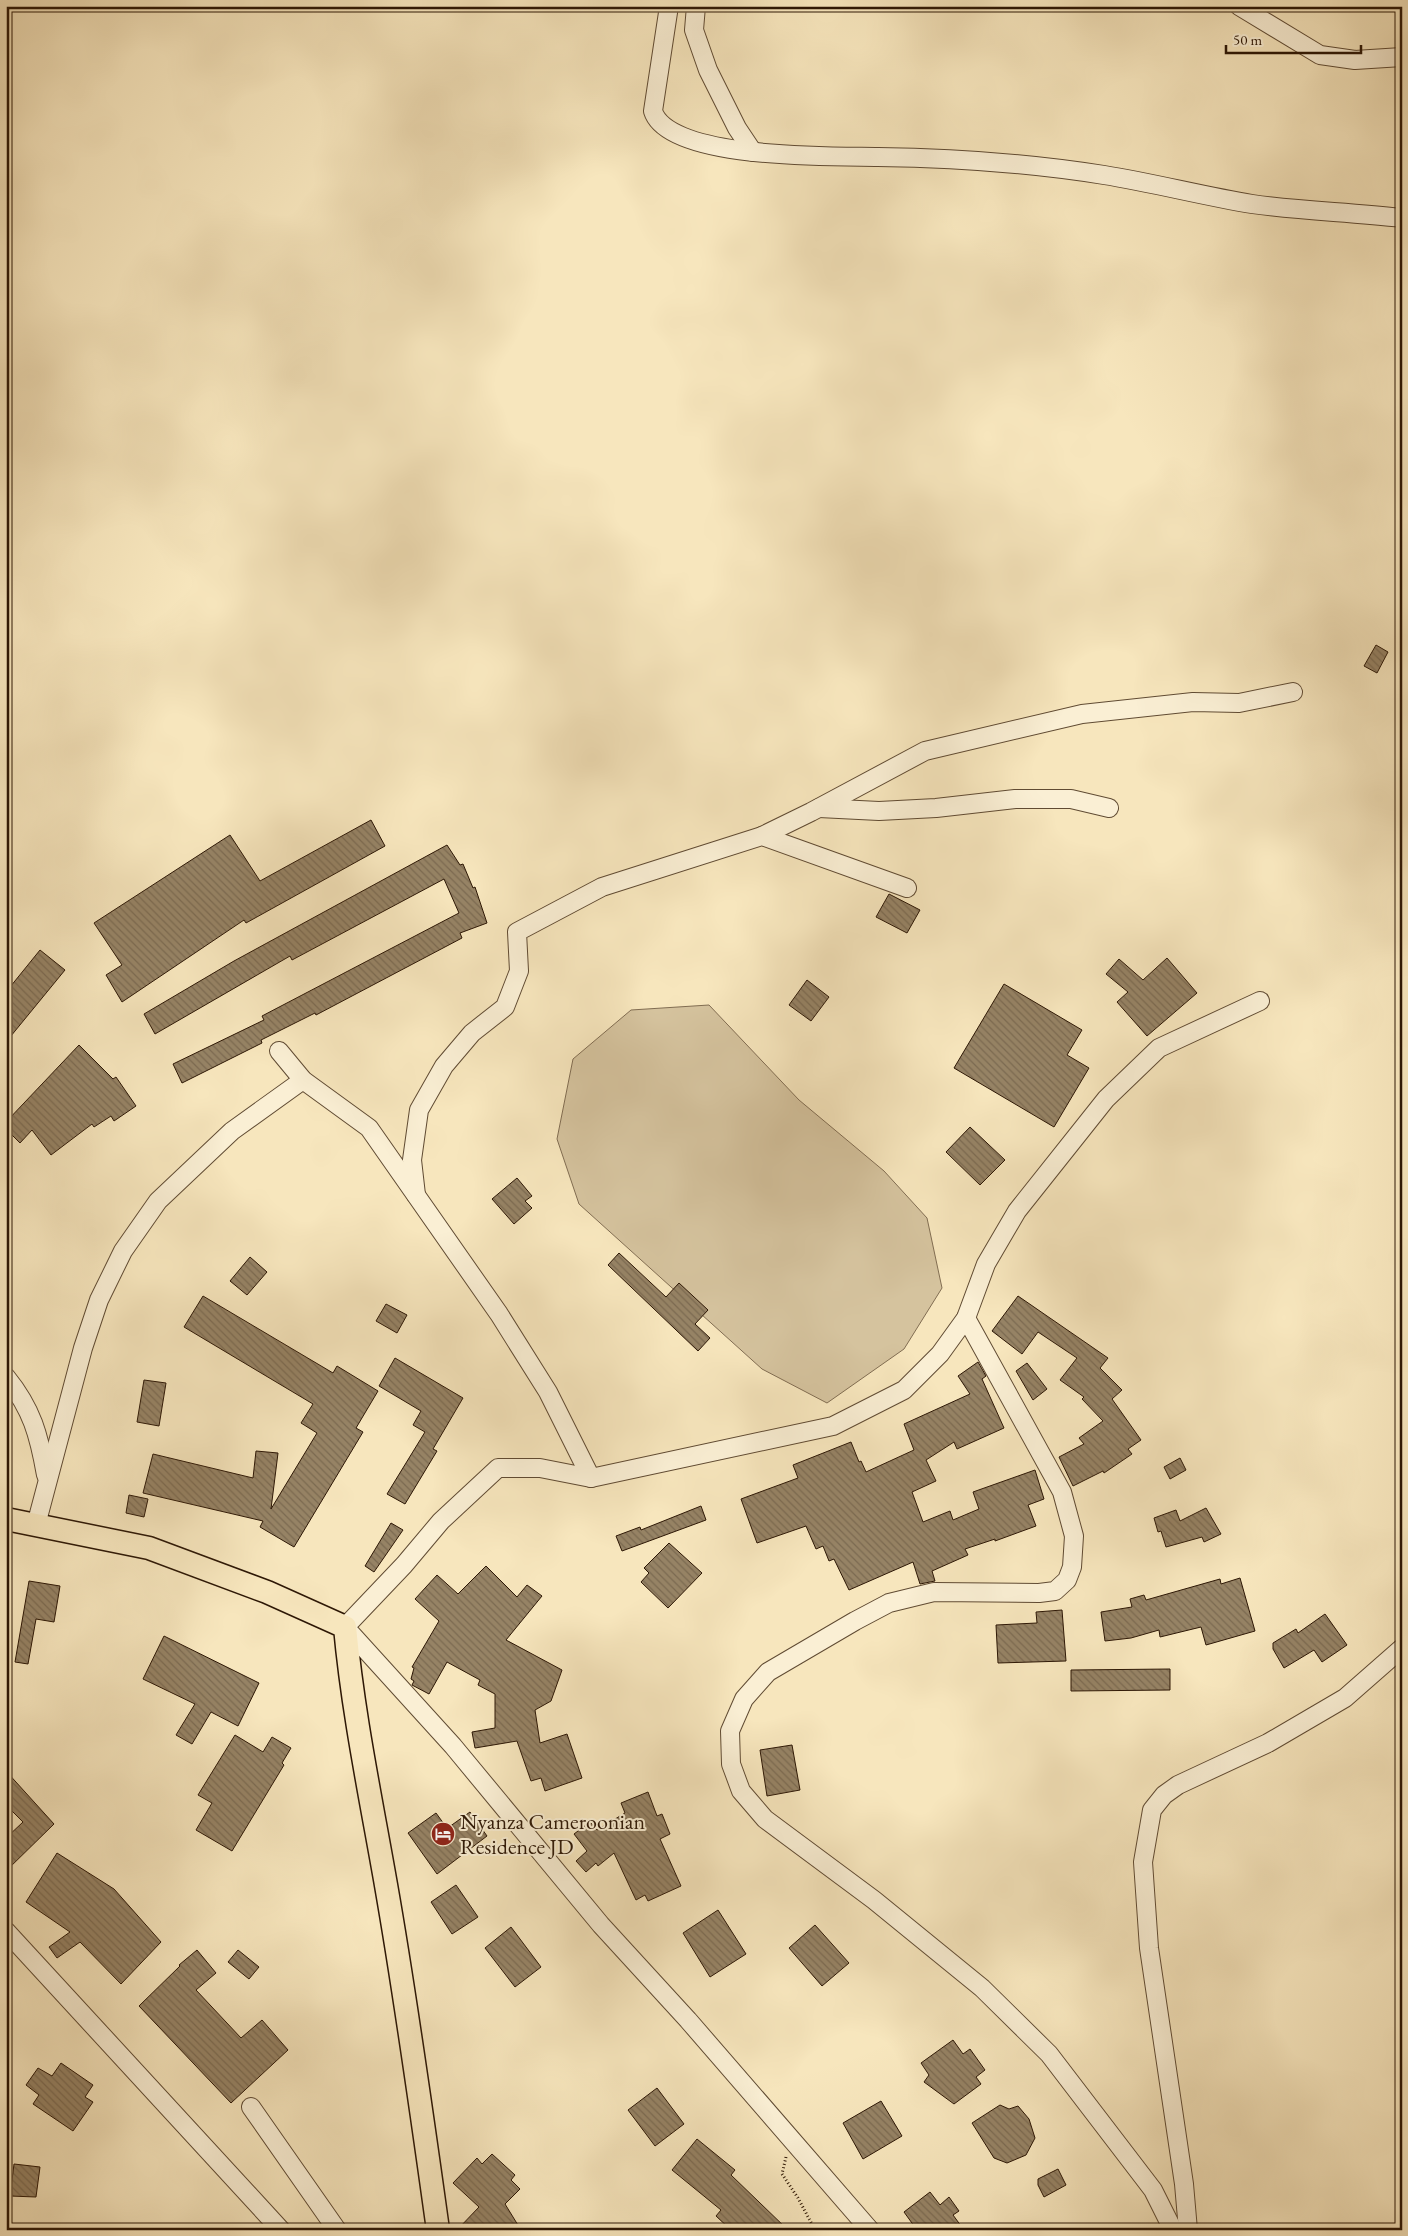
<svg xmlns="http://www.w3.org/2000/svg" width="1408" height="2236" font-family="'EB Garamond',serif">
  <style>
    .grass { fill: #d5c39e; stroke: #816d52 }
    .building { fill: url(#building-back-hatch); stroke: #2d1705 }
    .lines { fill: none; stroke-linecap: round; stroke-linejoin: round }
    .minor-casing { stroke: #604b33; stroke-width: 20 }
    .major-casing { stroke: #2d1705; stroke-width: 25 }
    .path { stroke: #2d1705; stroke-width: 3; stroke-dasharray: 1 2.5; stroke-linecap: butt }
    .minor { stroke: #faefd4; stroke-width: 18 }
    .major { stroke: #f7e6bd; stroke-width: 22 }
    .labels { text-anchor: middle; stroke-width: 4; stroke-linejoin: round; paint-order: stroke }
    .poi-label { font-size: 22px; fill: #2d1705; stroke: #faefd4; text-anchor: start }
  </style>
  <defs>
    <pattern id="building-back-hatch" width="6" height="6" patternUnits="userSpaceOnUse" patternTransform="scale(1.25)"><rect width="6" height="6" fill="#968365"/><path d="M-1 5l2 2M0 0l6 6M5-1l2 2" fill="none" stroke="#7b6a51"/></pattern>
  </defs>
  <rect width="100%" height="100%" fill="#f7e6bd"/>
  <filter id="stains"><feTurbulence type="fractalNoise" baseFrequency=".004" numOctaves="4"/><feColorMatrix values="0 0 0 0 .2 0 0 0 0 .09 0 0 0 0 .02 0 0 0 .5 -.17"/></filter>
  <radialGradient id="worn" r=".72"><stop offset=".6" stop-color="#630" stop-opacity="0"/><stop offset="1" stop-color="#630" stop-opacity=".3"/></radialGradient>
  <path class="grass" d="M709 1005 799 1100 884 1171 927 1218 942 1288 904 1349 827 1403 762 1369 579 1204 557 1139 573 1059 631 1010Z"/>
  <g class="building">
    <path d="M1376 645 1388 652 1377 673 1364 666Z"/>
    <path d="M371 820 385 846 246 923 244 920 122 1002 106 975 122 965 94 923 230 835 260 881Z"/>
    <path d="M447 845 460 865 463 864 473 888 475 887 487 923 460 933 462 938 316 1015 315 1013 261 1040 262 1043 182 1083 173 1064 264 1020 262 1016 459 913 444 879 292 960 290 956 155 1034 144 1014 234 961Z"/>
    <path d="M889 894 920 910 907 933 876 917Z"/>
    <path d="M40 950 65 970 6 1042V992Z"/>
    <path d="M1167 958 1197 993 1147 1036 1117 1002 1128 992 1106 974 1119 959 1143 980Z"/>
    <path d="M807 980 829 997 811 1021 789 1005Z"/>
    <path d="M1004 984 1082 1030 1067 1055 1089 1068 1054 1127 954 1068Z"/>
    <path d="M79 1045 113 1079 116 1077 136 1106 114 1121 111 1116 94 1127 92 1124 51 1155 32 1130 20 1143 6 1129V1122Z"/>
    <path d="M970 1127 1005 1160 980 1185 946 1152Z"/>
    <path d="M517 1178 532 1196 525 1201 532 1208 514 1224 492 1199Z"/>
    <path d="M619 1253 666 1297 679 1283 708 1310 695 1324 710 1338 698 1351 608 1265Z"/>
    <path d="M250 1257 267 1272 247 1295 230 1281Z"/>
    <path d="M203 1296 333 1373 337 1366 378 1391 356 1428 363 1432 294 1547 260 1527 263 1521 143 1493 153 1454 253 1478 256 1451 278 1453 271 1509 317 1433 301 1423 313 1404 184 1327Z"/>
    <path d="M1018 1296 1108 1358 1100 1368 1122 1390 1112 1399 1141 1440 1128 1449 1132 1454 1104 1473 1103 1471 1073 1486 1059 1457 1084 1444 1079 1438 1103 1421 1082 1399 1084 1397 1060 1380 1077 1358 1038 1332 1022 1354 992 1331Z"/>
    <path d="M386 1304 407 1315 397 1333 376 1321Z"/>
    <path d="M395 1358 463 1398 433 1449 437 1451 405 1504 387 1494 425 1432 413 1425 421 1411 379 1386Z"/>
    <path d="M978 1362 986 1376 982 1379 1004 1428 957 1449 954 1442 926 1460 936 1481 912 1492 923 1522 950 1511 953 1520 979 1509 973 1492 1035 1470 1044 1499 1028 1505 1036 1526 995 1541V1539L965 1549 968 1555 932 1571 935 1581 920 1584 913 1562 849 1590 834 1559 829 1561 823 1546 816 1549 806 1526 757 1543 741 1499 798 1478 793 1465 851 1442 859 1462 861 1461 866 1472 914 1450 904 1424 970 1394 958 1376Z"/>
    <path d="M1027 1363 1047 1389 1033 1400 1016 1371Z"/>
    <path d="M144 1380 166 1383 159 1426 137 1422Z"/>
    <path d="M1180 1458 1186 1470 1170 1479 1164 1467Z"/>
    <path d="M129 1495 148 1499 144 1517 126 1513Z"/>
    <path d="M701 1506 706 1520 622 1551 616 1536 640 1527 641 1530Z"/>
    <path d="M1206 1508 1221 1534 1204 1542 1202 1537 1166 1547 1161 1531 1158 1532 1154 1518 1176 1510 1180 1521Z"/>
    <path d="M391 1523 403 1530 374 1572 365 1566Z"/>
    <path d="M669 1543 702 1573 668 1608 641 1582 649 1573 644 1568Z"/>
    <path d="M486 1566 517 1597 527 1585 542 1596 506 1640 562 1670 551 1701 535 1710 540 1743 567 1734 582 1778 545 1791 541 1778 531 1781 517 1741 475 1748 472 1732 495 1728V1694L478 1685 480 1680 447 1662 429 1694 412 1685 414 1681 411 1679 414 1668 412 1667 439 1621 415 1599 437 1575 458 1594Z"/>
    <path d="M1240 1578 1255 1631 1206 1645 1201 1627 1160 1637 1159 1630 1131 1638 1105 1641 1101 1612 1132 1607 1130 1599 1144 1595 1146 1600 1220 1579 1221 1584Z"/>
    <path d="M29 1581 60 1586 54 1622 36 1619 28 1664 15 1662Z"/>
    <path d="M1062 1610 1066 1661 998 1663 996 1625 1037 1623 1036 1612Z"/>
    <path d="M1325 1614 1347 1645 1322 1662 1314 1650 1284 1668 1273 1649V1643L1296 1629 1298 1633Z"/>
    <path d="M164 1636 259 1683 238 1726 211 1712 192 1744 176 1735 195 1704 143 1679Z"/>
    <path d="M1170 1669V1690L1071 1691V1670Z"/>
    <path d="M235 1735 263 1752 272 1737 291 1748 282 1763 284 1765 232 1851 196 1830 212 1803 198 1795Z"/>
    <path d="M792 1745 800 1790 767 1796 760 1750Z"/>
    <path d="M6 1771 54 1824 6 1871V1838L23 1822 6 1805Z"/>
    <path d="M648 1792 657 1816 662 1814 670 1834 660 1839 681 1886 648 1901 645 1895 636 1900 614 1853 598 1866 596 1863 586 1872 576 1861 587 1851 574 1834 590 1822 597 1830 625 1813 621 1803Z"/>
    <path d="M470 1812 487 1836 437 1874 408 1833 436 1813 444 1824 446 1822 449 1827Z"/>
    <path d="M57 1853 114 1889 161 1942 121 1984 80 1942 57 1958 49 1947 70 1932 26 1902Z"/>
    <path d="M456 1885 478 1917 452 1934 431 1902Z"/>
    <path d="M718 1910 746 1954 710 1977 683 1933Z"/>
    <path d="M815 1925 849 1963 822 1986 789 1948Z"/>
    <path d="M511 1927 541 1967 515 1987 485 1948Z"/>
    <path d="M197 1950 216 1973 196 1990 241 2038 262 2020 288 2050 231 2103 139 2006 180 1966 179 1965Z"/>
    <path d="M238 1950 259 1967 249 1979 228 1962Z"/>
    <path d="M953 2040 963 2054 970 2049 985 2070 976 2077 981 2084 954 2104 924 2082 929 2075 921 2063Z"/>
    <path d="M61 2063 93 2085 85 2097 93 2102 73 2131 33 2104 39 2095 26 2085 38 2068 52 2076Z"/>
    <path d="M657 2088 684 2124 655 2146 628 2110Z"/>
    <path d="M881 2101 902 2136 863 2159 843 2123Z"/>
    <path d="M1000 2105 1009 2109 1018 2106 1029 2119 1035 2138 1026 2155 1007 2163 994 2158 972 2123Z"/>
    <path d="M697 2139 735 2170 731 2175 788 2230H731L716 2216 721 2210 672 2170Z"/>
    <path d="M492 2154 515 2175 511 2180 520 2189 505 2204 521 2230H457L479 2207 453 2183 477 2158 482 2164Z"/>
    <path d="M14 2164 40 2167 36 2197 10 2196Z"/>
    <path d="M1058 2169 1066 2185 1044 2197 1038 2185V2179Z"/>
    <path d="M930 2192 940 2205 949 2197 959 2211 953 2215 964 2230H917L904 2212Z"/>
  </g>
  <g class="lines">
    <g class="minor-casing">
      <g id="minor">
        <path d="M669 6 653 111C668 160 833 156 878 157 954 158 1029 163 1104 175 1154 183 1203 196 1252 204 1301 211 1352 212 1402 218"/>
        <path d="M696 6 694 30 708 70 737 128 753 152"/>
        <path d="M1239 6 1320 55 1355 60 1402 57"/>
        <path d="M819 808 879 811 936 808 1015 799H1071L1109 808"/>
        <path d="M762 836 811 812 925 751 1082 714 1193 702 1239 703 1293 692"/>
        <path d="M279 1051 303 1080 369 1128 499 1314 548 1392 591 1478"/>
        <path d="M416 1195 412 1160 419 1110 444 1066 472 1033 505 1007 519 971 517 932 602 887 762 836 907 888"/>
        <path d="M966 1318 1062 1492 1074 1536 1072 1567 1067 1580 1055 1591 1039 1593 934 1592 889 1603 855 1621 768 1672 744 1699 730 1731 731 1764 741 1791 765 1819 874 1900 982 1988 1049 2054 1153 2190 1173 2230"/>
        <path d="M6 1377C32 1409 39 1435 46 1475"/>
        <path d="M36 1525 83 1348 99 1300 123 1251 158 1201 232 1131 303 1080"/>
        <path d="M6 1931 281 2230"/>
        <path d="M251 2107 337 2230"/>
        <path d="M870 2230 688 2020 601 1925 453 1746 345 1627 404 1565 441 1521 498 1468H540L591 1478 833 1426 904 1390 940 1354 966 1318 986 1264 1017 1211 1106 1099 1159 1048 1260 1001"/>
        <path d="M1188 2230 1184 2184 1149 1948 1143 1862 1152 1810 1164 1795 1178 1785 1268 1743 1345 1698 1402 1648"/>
      </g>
    </g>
    <g class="major-casing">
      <path id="major" d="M6 1519 149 1548 267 1592 345 1627C353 1714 371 1799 386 1885 406 1999 422 2115 438 2230"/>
    </g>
    <path class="path" d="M786 2157 782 2174 798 2198 815 2230"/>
    <use href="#minor" class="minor"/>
    <use href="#major" class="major"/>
  </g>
  <defs>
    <g id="hotel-disc" transform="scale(1.25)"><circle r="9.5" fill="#8f2418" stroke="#faefd4"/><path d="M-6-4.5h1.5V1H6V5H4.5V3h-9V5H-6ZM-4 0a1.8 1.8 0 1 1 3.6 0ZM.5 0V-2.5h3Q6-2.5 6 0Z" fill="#fff"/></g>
  </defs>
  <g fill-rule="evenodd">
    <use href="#hotel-disc" x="443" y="1834"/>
  </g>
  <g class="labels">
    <g class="poi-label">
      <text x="460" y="1829">Nyanza Cameroonian<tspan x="460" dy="25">Residence JD</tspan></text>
    </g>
  </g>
  <rect width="1408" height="2236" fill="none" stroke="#f7e6bd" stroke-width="25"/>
  <rect x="8" y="8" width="1393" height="2221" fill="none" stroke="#2d1705" stroke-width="2.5"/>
  <rect x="12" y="12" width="1383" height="2211" fill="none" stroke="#2d1705"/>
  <path d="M1226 45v8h135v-8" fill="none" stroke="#2d1705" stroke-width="2.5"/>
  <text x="1233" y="45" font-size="15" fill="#2d1705" stroke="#faefd4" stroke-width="4" paint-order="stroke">50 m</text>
  <rect width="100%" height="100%" filter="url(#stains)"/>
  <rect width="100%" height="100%" fill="url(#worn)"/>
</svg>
